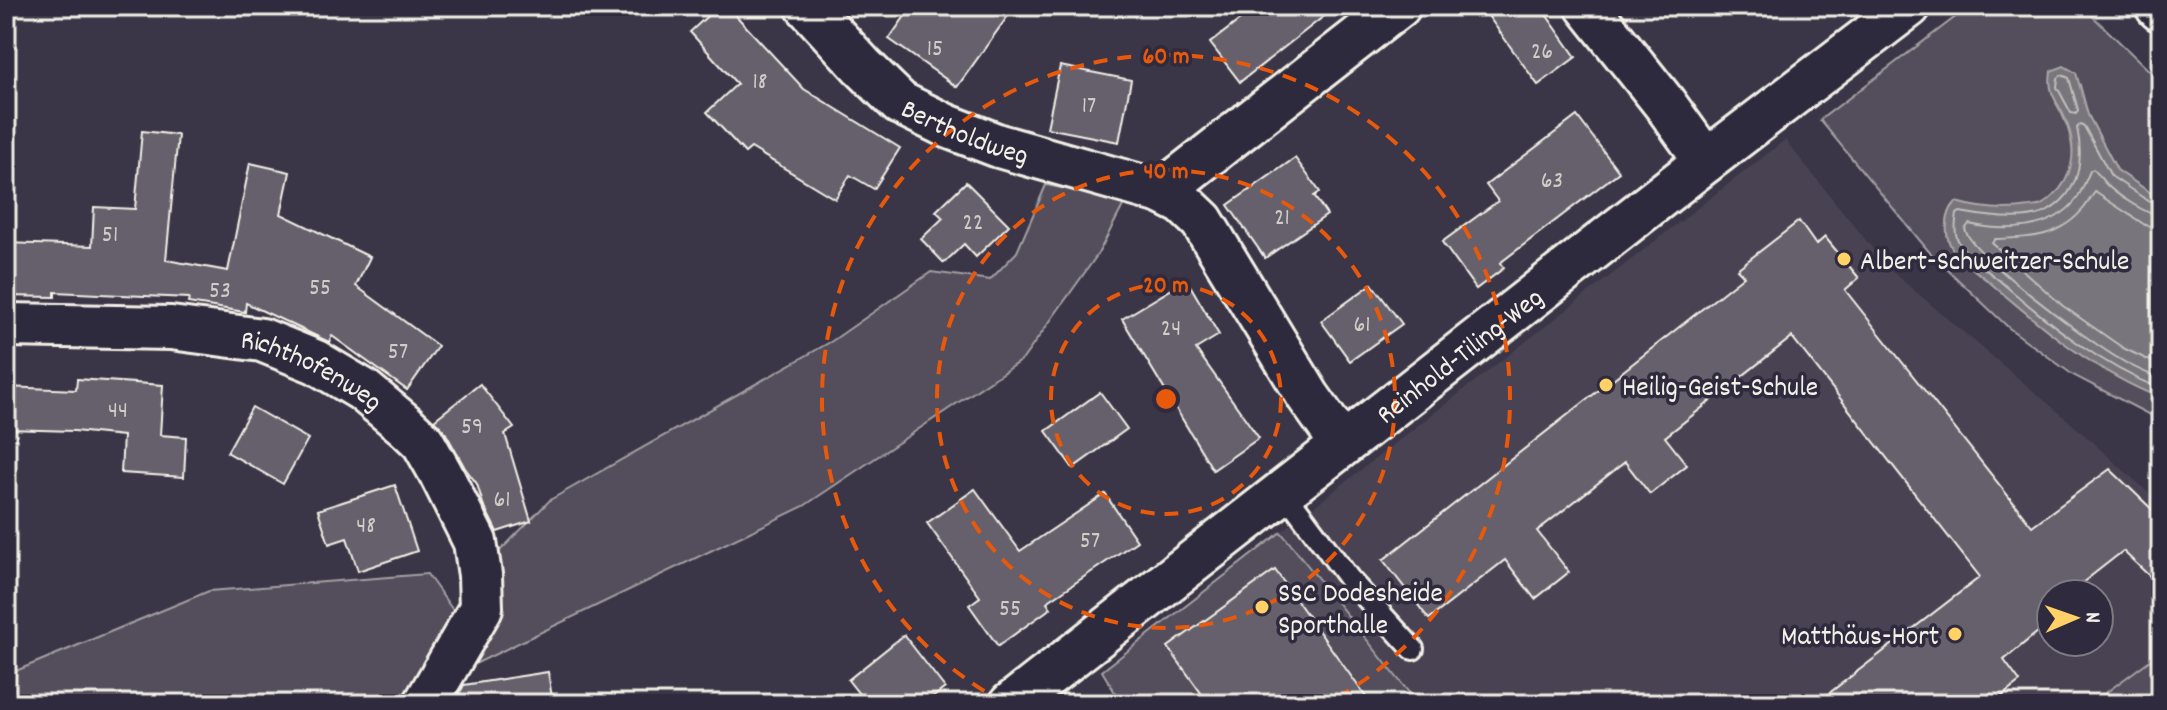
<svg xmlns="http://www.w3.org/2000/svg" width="2167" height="710" font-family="Dekko,sans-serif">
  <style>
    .built { fill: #484352; fill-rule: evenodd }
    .green { fill: #534e5c; stroke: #a4a0a2; stroke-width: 2 }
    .water { fill: #78747b; stroke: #aaa6a7; stroke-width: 2 }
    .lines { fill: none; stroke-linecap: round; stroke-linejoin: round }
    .shore { stroke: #c2bfbc; stroke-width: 2 }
    .building { fill: #65616c; stroke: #f4f1e8; stroke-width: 2 }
    .lane-casing { stroke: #f4f1e8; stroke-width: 26 }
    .street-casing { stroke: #f4f1e8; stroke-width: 48 }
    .secondary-casing { stroke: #f4f1e8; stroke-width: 50 }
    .lane { stroke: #2f2a3d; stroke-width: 20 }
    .street { stroke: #2f2a3d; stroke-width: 42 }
    .secondary { stroke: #2f2a3d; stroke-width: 44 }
    .ring { fill: none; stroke: #e8590c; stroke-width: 4; stroke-dasharray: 14 10 }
    .poi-dot { fill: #ffd166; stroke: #2f2a3d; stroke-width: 3 }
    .labels { text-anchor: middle; stroke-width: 7; stroke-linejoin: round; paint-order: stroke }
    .number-label { font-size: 24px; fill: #d0cdc9 }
    .street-label { font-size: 28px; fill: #f4f1e8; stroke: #2f2a3d }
    .poi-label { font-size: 28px; fill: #f4f1e8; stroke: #2f2a3d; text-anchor: start }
    .centre { fill: #e8590c; stroke: #2f2a3d; stroke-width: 4 }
    .ring-label { font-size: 24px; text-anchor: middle; font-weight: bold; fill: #e8590c; stroke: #2f2a3d; stroke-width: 7; stroke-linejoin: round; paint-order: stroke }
  </style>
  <rect width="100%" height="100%" fill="#3b3647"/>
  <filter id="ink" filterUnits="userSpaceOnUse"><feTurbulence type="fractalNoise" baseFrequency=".0125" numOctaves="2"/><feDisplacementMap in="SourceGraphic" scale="16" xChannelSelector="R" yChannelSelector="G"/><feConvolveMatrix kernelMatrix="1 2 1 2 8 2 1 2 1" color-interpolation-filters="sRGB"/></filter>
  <g filter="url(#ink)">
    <path class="built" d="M1785 140 1890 270 2070 422 2161 504V652L2090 704H1418L1281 532ZM2051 594H2099V642H2051Z"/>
    <g class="green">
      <path d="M1970 6H2082L2161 82V200L2117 170 2088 115 2080 85 2056 103C2072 130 2084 170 2056 194 2052 197 2046 203 2041 205 2017 215 1980 209 1956 202 1945 213 1944 235 1952 248 1962 262 1980 274 1993 285 2045 330 2097 373 2161 398V418L2148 414 2073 375 2009 328 1931 254 1820 120Z"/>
      <path d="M1046 185 1126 200 1098 254 1023 359 804 506 475 664 494 557 550 500 832 341 931 272 990 280 1017 252Z"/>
      <path d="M1281 532 1418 704H1122L1102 671Z"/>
      <path d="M427 574 455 613 410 704H6V675L209 591Z"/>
      <path d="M2161 652V704H2090L2092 703Z"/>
    </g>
    <path class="water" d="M2064 66 2076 73 2088 115 2117 170 2161 200V398C2097 373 2045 330 1993 285 1980 274 1962 262 1952 248 1944 235 1945 213 1956 202 1981 209 2004 211 2030 207 2034 206 2038 207 2042 205 2046 203 2049 200 2052 197 2074 178 2077 149 2067 123 2059 101 2047 97 2051 71Z"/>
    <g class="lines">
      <g class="shore">
        <path d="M2062 75 2069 78 2078 110 2076 114 2071 113 2057 87 2058 78Z"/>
        <path d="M2161 206 2154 205 2111 176 2084 126 2080 124 2077 128C2084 161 2079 193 2048 211 2028 223 1982 216 1960 212L1957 214C1955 225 1954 235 1960 244 1971 259 1988 271 2001 282 2050 324 2100 365 2161 389"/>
        <path d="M2161 216C2147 215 2115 194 2105 183 2100 178 2098 173 2093 169L2090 171C2086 180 2082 191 2076 200 2052 231 2004 232 1969 224L1965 229C1971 255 2088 340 2116 357 2130 366 2146 373 2161 379"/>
        <path d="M2161 228 2145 225 2095 192C2091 197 2088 203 2084 208 2059 238 2031 238 1995 239L1992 243 2063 306 2123 348 2161 366"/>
      </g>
    </g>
    <g class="building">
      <path d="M718 6H727L804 89 900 148 874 189 850 175 835 199 751 148 745 153 707 112 737 84 690 32Z"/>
      <path d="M912 6H1015L957 87 889 39Z"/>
      <path d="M1258 6H1337L1240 82 1210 43Z"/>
      <path d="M1481 6H1540L1576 57 1538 85Z"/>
      <path d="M1060 66 1131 80 1119 142 1047 128Z"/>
      <path d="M1577 116 1619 172 1500 263 1504 268 1476 289 1442 242 1498 201 1486 185Z"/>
      <path d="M142 131 178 135 166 260 228 271 250 163 290 172 281 214 370 257 356 286 438 346 407 390 332 336 329 342 246 303 245 312 188 303 189 298 55 292V297L6 296V243L92 246 94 207 135 209Z"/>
      <path d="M1295 158 1320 192 1314 196 1327 215 1265 258 1228 205Z"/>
      <path d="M966 182 1009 225 976 257 964 244 944 263 921 239 943 218 936 211Z"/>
      <path d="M1799 221 1816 245 1825 237 1859 278 1845 290 2032 526 2110 469 2161 518V587L2123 551 2068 594H2051V621L2004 660 2020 682 1991 704H1815L1980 577 1792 337 1665 437 1687 465 1650 494 1625 462 1537 531 1569 572 1535 599 1505 560 1429 619 1383 560 1744 276 1737 269Z"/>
      <path d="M1187 280 1219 335 1196 349 1259 438 1213 470 1122 319Z"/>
      <path d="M1372 284 1402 324 1350 361 1321 321Z"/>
      <path d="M77 379 163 385 160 435 186 437 184 477 121 473 123 436 74 431 6 429V387L76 390Z"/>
      <path d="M480 384 514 428 505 434 531 521 497 532 483 504 477 484 465 468 444 430 434 420Z"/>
      <path d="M1100 392 1127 429 1073 468 1046 431Z"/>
      <path d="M252 407 308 439 283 484 227 452Z"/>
      <path d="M395 485 417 551 358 571 347 538 329 544 318 510Z"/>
      <path d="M975 489 1020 551 1105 494 1137 541 1047 602 1051 608 998 646 969 605 980 597 927 523Z"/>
      <path d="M1275 570 1328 644 1371 704H1209L1168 647Z"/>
      <path d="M904 635 945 688 924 704H867L848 680Z"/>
      <path d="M548 672 553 704H459V694L464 685Z"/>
    </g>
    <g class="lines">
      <g class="lane-casing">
        <path id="lane" d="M1283 490 1350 580 1413 649"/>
      </g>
      <g class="street-casing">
        <g id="street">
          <path id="s1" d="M807 6 862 66 900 103 947 126 999 146 1161 192 1183 203 1202 221 1308 396 1342 444"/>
          <path d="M1587 6 1665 104 1706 161"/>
          <path d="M1161 192 1399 6"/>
          <path id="s2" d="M6 325 171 328 262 340 316 362 363 390 405 425 423 442 440 472 475 542 480 575 481 608 425 704"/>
          <path id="s3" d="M1011 704 1706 161 1909 6"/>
        </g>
      </g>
      <g class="secondary-casing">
        <path id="secondary" d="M2158 6 2161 9"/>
      </g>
      <use href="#lane" class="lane"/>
      <use href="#street" class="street"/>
      <use href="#secondary" class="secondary"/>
    </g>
  </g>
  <g class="ring">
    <circle cx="1166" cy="399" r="115"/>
    <circle cx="1166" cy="399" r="229"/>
    <path d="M1005 703A344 344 0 1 1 1327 703"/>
  </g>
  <g class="poi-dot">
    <circle cx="1844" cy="259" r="8"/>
    <circle cx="1606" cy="385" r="8"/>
    <circle cx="1262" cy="607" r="8"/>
    <circle cx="1955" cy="634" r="8"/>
  </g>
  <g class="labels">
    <g class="number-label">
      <text x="935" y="55">15</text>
      <text x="1542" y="58">26</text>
      <text x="760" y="88">18</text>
      <text x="1089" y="112">17</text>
      <text x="1552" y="187">63</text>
      <text x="1282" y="224">21</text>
      <text x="973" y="229">22</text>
      <text x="110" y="241">51</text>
      <text x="320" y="294">55</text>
      <text x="220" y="297">53</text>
      <text x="1362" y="331">61</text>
      <text x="1171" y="335">24</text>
      <text x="398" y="358">57</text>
      <text x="118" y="417">44</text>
      <text x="472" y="433">59</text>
      <text x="502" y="506">61</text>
      <text x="366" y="532">48</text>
      <text x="1090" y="547">57</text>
      <text x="1010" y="615">55</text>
    </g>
    <g class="street-label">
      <text dy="10" stroke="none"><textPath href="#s1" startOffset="206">Bertholdweg</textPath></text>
      <text dy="10" stroke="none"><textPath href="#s3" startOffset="568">Reinhold-Tiling-Weg</textPath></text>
      <text dy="10" stroke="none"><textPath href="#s2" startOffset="314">Richthofenweg</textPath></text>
    </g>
    <g class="poi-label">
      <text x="1860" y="269">Albert-Schweitzer-Schule</text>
      <text x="1622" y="395">Heilig-Geist-Schule</text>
      <text x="1278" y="601">SSC Dodesheide<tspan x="1278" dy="32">Sporthalle</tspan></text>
      <text x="1939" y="644" text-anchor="end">Matthäus-Hort</text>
    </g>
  </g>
  <circle cx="1166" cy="399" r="12" class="centre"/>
  <g class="ring-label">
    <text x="1166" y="63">60 m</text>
    <text x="1166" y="178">40 m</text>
    <text x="1166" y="292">20 m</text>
  </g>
  <rect width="2167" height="710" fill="none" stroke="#2f2a3d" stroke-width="32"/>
  <rect x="16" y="16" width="2135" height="678" fill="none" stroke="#f4f1e8" stroke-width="3" filter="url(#ink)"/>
  <g transform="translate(2075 618) rotate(88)"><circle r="38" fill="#2f2a3d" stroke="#7e7a81" stroke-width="2"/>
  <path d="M0-6L14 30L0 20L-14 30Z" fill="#ffd166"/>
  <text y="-12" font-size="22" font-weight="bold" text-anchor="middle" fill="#f4f1e8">N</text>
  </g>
</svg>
